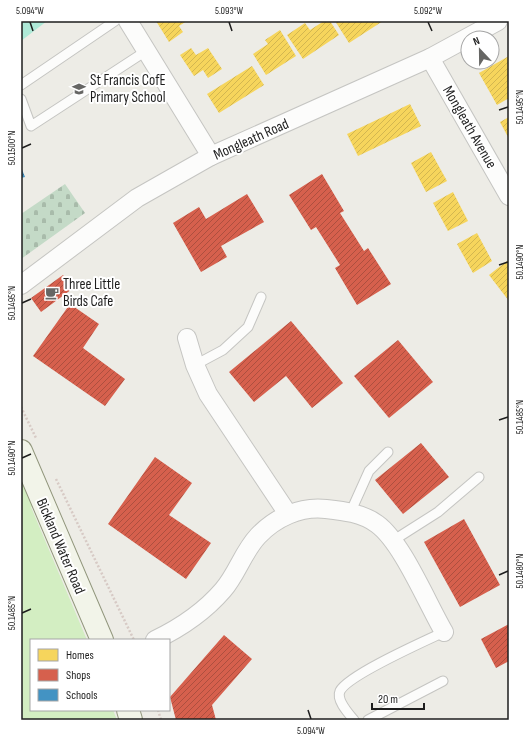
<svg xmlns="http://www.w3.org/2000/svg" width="530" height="741" font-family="'Sofia Sans Condensed',sans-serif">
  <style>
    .grass { fill: #d3eec2 }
    .cemetery { fill: url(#cemetery-stones) }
    .pitch { fill: #aee9d7 }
    .homes { fill: url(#homes-hatch) }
    .shops { fill: url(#shops-hatch) }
    .schools { fill: url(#schools-hatch) }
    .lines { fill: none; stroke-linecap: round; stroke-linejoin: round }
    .lane-casing { stroke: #c5c5c2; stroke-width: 11 }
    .street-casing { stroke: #c5c5c2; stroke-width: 20 }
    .secondary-casing { stroke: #92977d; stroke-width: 24 }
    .path { stroke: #d7cac5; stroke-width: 2.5; stroke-dasharray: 2 2; stroke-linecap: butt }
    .lane { stroke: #fcfcfb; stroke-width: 9 }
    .street { stroke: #fcfcfb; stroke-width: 18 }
    .secondary { stroke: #f2f4e9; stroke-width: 22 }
    .ticks { fill: none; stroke: #1e1e1e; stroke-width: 1.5 }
    .labels { text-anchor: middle; stroke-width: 4; stroke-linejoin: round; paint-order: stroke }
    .poi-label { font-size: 15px; fill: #1e1e1e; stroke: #fff; text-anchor: start }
    .street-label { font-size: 15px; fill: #1e1e1e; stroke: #fff }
    .neatline { fill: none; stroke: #1e1e1e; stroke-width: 1.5 }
    .ticks-label { font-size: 10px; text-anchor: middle; fill: #1e1e1e }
  </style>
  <defs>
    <pattern id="cemetery-stones" width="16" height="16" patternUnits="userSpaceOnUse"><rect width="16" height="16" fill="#c4dac7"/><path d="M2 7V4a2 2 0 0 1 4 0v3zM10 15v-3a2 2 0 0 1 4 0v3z" fill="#a8bbaa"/></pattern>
    <pattern id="homes-hatch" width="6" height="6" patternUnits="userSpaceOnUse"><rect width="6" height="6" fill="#f6d55c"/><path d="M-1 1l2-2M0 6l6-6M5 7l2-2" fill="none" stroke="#d2b650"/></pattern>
    <pattern id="shops-hatch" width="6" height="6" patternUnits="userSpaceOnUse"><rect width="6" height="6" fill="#d6604d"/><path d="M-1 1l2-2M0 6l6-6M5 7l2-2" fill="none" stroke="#ad4f3f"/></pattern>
    <pattern id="schools-hatch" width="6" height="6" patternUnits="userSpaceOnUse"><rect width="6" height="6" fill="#4393c3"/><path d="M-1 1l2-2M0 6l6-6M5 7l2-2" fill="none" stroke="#37779e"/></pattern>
  </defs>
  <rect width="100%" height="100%" fill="#edece6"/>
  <path class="grass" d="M21 474 34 505 31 507 87 640H31V710H113L117 720H21Z"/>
  <path class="cemetery" d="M65 184 85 213 21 259V214Z"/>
  <path class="pitch" d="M21 21H47L21 41Z"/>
  <g class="homes">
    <path d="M156 21H187L179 26 183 32 169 42Z"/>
    <path d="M324 21H330L339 35 303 59 287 35 305 23 310 30Z"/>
    <path d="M335 21H383L349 43Z"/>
    <path d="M280 30 296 56 266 75 253 54 268 44 265 40Z"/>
    <path d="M191 48 196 55 208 48 222 69 208 78 203 70 194 76 180 55Z"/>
    <path d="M509 56V98L497 105 479 73Z"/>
    <path d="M252 66 264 85 219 113 207 94Z"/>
    <path d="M410 104 421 126 358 156 347 134Z"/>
    <path d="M509 117V139L500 122Z"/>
    <path d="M431 152 447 181 426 192 411 163Z"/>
    <path d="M453 192 468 221 448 231 433 203Z"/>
    <path d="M477 233 492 261 473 273 457 244Z"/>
    <path d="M507 261 509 263V301L489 275Z"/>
  </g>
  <g class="shops">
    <path d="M322 174 344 211 340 213 364 251 368 248 391 284 357 305 335 268 340 265 316 227 311 230 289 195Z"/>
    <path d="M247 194 264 222 221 246 227 257 201 272 173 223 199 207 206 219Z"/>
    <path d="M63 275 72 289 41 312 31 298Z"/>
    <path d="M70 304 99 324 83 348 125 379 105 406 33 356Z"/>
    <path d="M291 321 343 383 312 408 286 376 254 402 229 372Z"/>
    <path d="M398 340 433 382 389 418 354 376Z"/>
    <path d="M421 443 449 477 403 514 375 480Z"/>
    <path d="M155 457 192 483 169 515 211 543 186 579 108 524Z"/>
    <path d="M464 519 500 585 460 607 424 542Z"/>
    <path d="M509 624V661L496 668 481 639Z"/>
    <path d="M224 635 252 659 212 705 216 720H176L170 697Z"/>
  </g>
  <path class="schools" d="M21 167 25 177 21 178Z"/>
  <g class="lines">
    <g class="lane-casing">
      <g id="lane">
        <path d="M21 85 115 21"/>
        <path d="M21 99 31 126 146 51"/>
        <path d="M195 365 223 350 248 327 261 297"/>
        <path d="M351 511 369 471 388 452"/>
        <path d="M394 540 438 512 479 477"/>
        <path d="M354 720C348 713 336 700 340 691 348 675 425 641 444 632"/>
        <path d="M368 720 443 681"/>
      </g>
    </g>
    <g class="street-casing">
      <g id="street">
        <path d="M128 21 211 156"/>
        <path d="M430 58 509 196"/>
        <path d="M21 285 137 198 211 156 430 58 498 21"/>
        <path d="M187 338 195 365 208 394 288 514"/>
        <path d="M155 640C180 628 205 611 223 590 237 574 243 552 258 536 275 518 300 506 326 509 344 511 362 513 377 524 402 542 427 603 444 632"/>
      </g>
    </g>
    <g class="secondary-casing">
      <g id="secondary">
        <path d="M21 451 102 640"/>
        <path d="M128 710 131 720"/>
      </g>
    </g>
    <g class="path">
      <path d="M21 407 36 438"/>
      <path d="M56 479 134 640"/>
      <path d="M158 710 161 720"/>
    </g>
    <use href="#lane" class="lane"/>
    <use href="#street" class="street"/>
    <use href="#secondary" class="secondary"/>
  </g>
  <path class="ticks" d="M30 22 33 31M229 22 232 31M428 22 432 31M499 110 508 107M22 148 31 144M499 265 508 262M22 303 31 299M499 420 508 417M22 458 31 454M499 575 508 571M22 613 31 609M308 710 311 719"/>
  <defs>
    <g id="school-bare" transform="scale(1.08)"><path d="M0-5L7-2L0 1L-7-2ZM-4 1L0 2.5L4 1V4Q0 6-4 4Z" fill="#666664" stroke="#fff" stroke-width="2.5" paint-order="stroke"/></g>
    <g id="cafe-bare" transform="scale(1.08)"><path d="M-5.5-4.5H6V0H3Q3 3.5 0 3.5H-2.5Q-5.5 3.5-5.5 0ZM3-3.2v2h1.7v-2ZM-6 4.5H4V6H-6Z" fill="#666664" stroke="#fff" stroke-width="2.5" paint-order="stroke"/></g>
  </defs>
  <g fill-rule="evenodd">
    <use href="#school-bare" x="79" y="89"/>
    <use href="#cafe-bare" x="52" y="293"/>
  </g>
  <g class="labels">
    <g class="poi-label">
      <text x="90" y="85">St Francis CofE<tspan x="90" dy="17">Primary School</tspan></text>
      <text x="63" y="289">Three Little<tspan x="63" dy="17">Birds Cafe</tspan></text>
    </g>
    <g class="street-label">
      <text transform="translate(470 127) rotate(60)" y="5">Mongleath Avenue</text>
      <text transform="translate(251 139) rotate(-24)" y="5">Mongleath Road</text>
      <text transform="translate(61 546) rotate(67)" y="5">Bickland Water Road</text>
    </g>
  </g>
  <rect width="530" height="741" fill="none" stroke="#ffffff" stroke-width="44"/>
  <rect x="30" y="639" width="140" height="72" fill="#ffffff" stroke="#a5a5a5"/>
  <rect x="38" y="649" width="20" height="12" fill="#f6d55c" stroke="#a5a5a5"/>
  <text x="66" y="659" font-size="12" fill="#1e1e1e">Homes</text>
  <rect x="38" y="669" width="20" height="12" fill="#d6604d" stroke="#a5a5a5"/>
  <text x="66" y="679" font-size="12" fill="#1e1e1e">Shops</text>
  <rect x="38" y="689" width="20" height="12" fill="#4393c3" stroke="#a5a5a5"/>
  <text x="66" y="699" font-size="12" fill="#1e1e1e">Schools</text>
  <g transform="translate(480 50) rotate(338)"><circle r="19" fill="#ffffff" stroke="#a5a5a5"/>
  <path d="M0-3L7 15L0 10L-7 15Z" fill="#666664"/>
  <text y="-6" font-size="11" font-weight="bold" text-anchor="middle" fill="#1e1e1e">N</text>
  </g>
  <path d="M372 703v6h52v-6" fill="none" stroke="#1e1e1e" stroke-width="2"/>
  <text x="378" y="703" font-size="12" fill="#1e1e1e" stroke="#ffffff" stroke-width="3" paint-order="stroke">20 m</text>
  <rect x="22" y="22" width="486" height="697" class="neatline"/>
  <g class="ticks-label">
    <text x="30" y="14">5.094°W</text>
    <text x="229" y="14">5.093°W</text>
    <text x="428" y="14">5.092°W</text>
    <text transform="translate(519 107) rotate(-90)" y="4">50.1495°N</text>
    <text transform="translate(11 148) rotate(-90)" y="4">50.1500°N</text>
    <text transform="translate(519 262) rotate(-90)" y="4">50.1490°N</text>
    <text transform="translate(11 303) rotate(-90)" y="4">50.1495°N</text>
    <text transform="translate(519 417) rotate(-90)" y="4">50.1485°N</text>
    <text transform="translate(11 458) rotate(-90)" y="4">50.1490°N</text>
    <text transform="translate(519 571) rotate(-90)" y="4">50.1480°N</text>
    <text transform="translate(11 613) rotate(-90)" y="4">50.1485°N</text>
    <text x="311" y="734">5.094°W</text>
  </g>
</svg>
